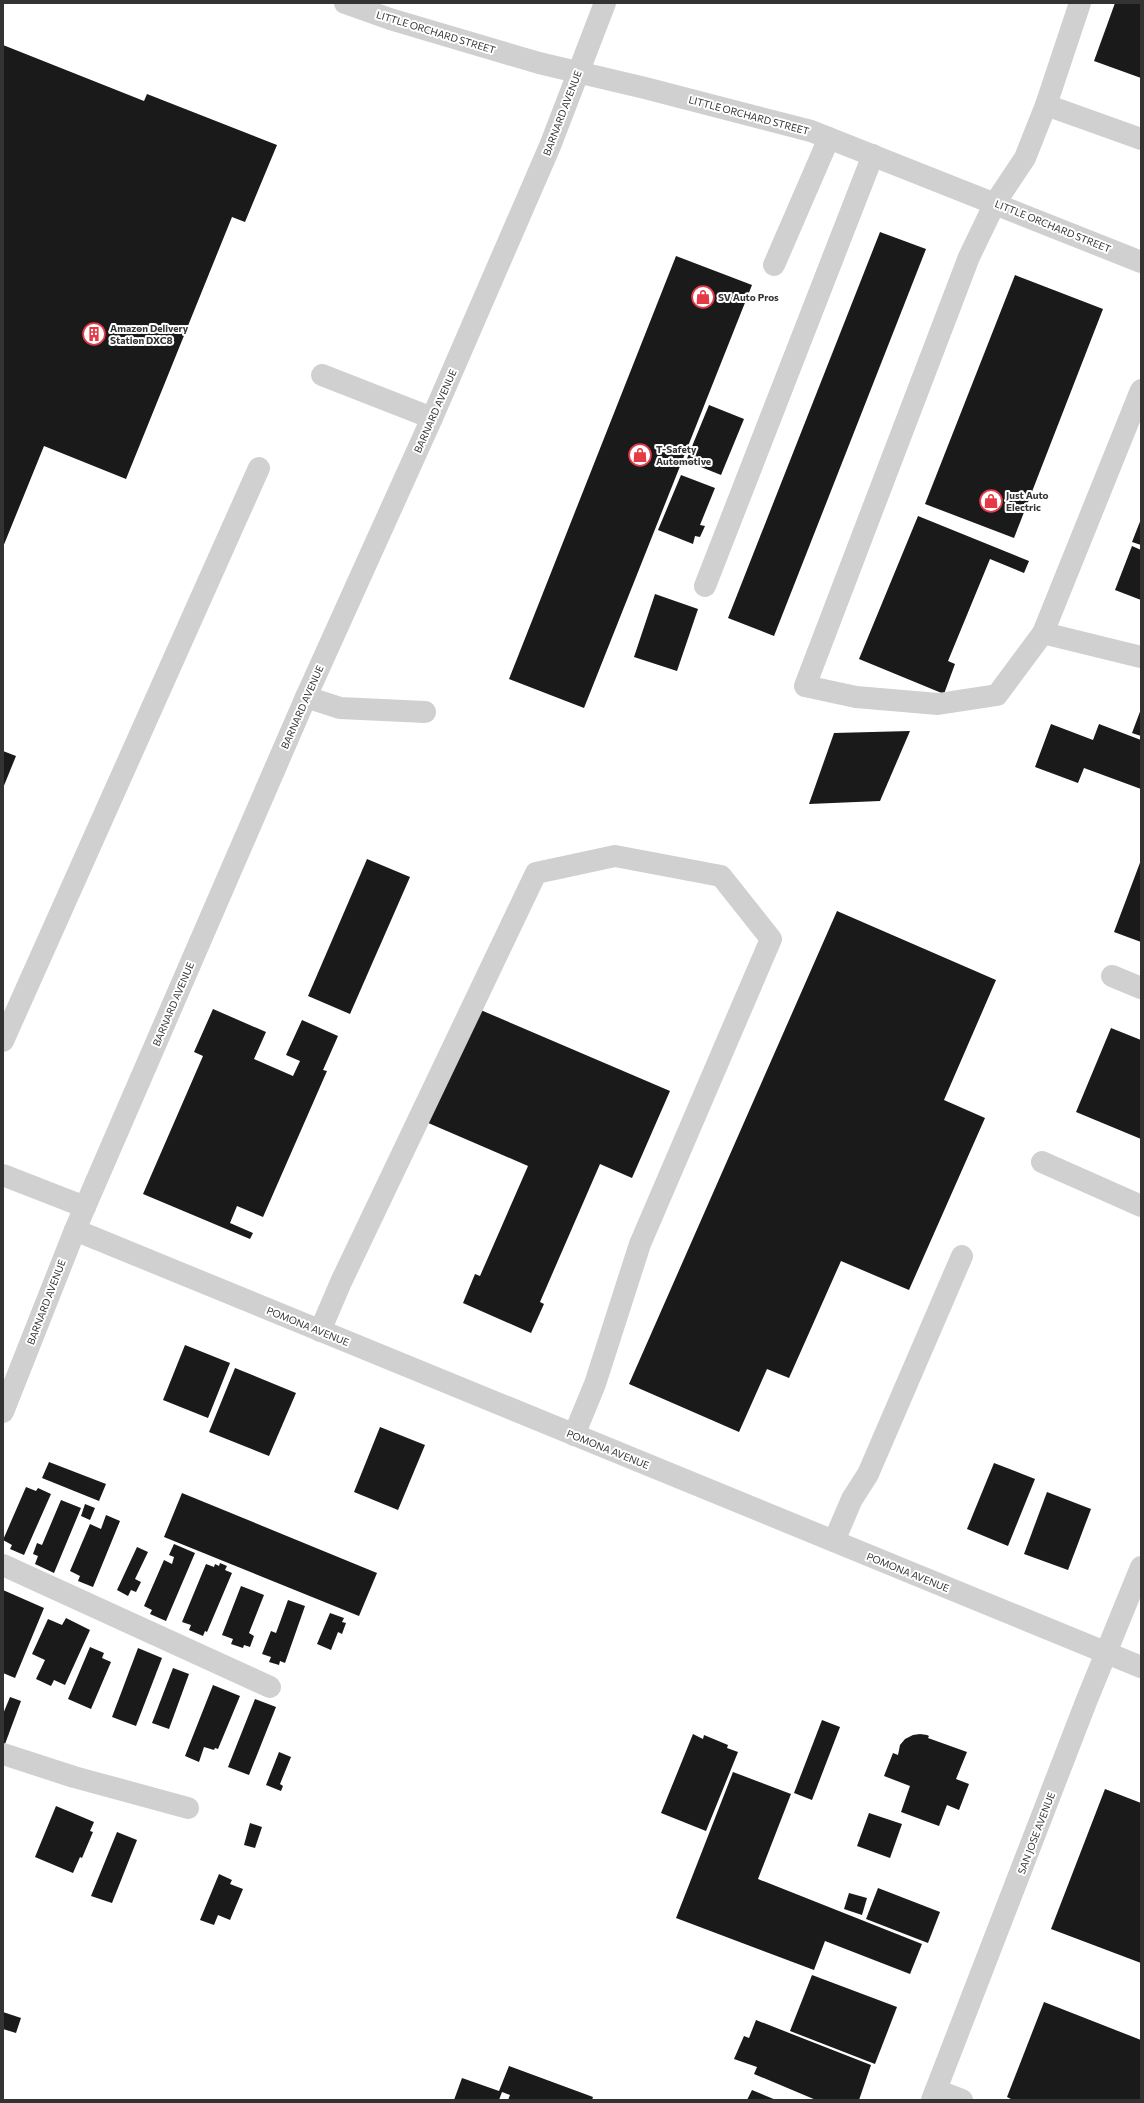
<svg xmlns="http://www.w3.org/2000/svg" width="1144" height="2103" font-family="Commissioner,sans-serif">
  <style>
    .building { fill: #1a1a1a }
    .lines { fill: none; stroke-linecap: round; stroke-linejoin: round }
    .minor { stroke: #d0d0d0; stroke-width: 22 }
    .labels { text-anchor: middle; stroke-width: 4; stroke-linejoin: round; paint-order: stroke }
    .street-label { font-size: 10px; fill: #333; stroke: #fff }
    .poi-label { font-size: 10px; font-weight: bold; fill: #333; stroke: #fff; text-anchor: start }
  </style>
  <rect width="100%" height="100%" fill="#fff"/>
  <g class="building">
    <path d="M1115 3H1141V78L1094 61Z"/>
    <path d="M3 45 144 101 147 94 277 145 245 222 232 217 126 479 44 446 3 547Z"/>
    <path d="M880 232 926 249 774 636 728 618Z"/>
    <path d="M676 256 752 285 584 708 509 679Z"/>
    <path d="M1015 275 1103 309 1014 538 925 504Z"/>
    <path d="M709 405 744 419 721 475 686 461Z"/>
    <path d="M681 475 715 488 700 525 705 526 700 537 695 536 693 544 658 530Z"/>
    <path d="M918 516 1029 561 1024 573 990 559 948 661 955 664 944 694 859 659Z"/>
    <path d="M1141 519V545L1132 542Z"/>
    <path d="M1132 546 1141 550V600L1115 590Z"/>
    <path d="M655 594 698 609 677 671 634 657Z"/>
    <path d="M1141 709V736L1132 733Z"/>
    <path d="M1051 724 1093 740 1099 724 1141 740V789L1084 768 1078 783 1035 767Z"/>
    <path d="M910 731 880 801 809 804 834 733Z"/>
    <path d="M3 751 16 756 3 788Z"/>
    <path d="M367 859 410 877 350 1014 308 996Z"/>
    <path d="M1141 860V942L1114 932Z"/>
    <path d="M837 911 996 980 944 1100 985 1118 909 1290 841 1261 789 1378 767 1369 739 1432 629 1384Z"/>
    <path d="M476 1008 670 1091 632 1178 600 1164 540 1302 544 1304 531 1333 463 1303 475 1274 480 1276 528 1166 426 1122Z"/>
    <path d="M213 1009 266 1032 254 1059 293 1076 300 1061 286 1055 302 1020 338 1036 323 1070 327 1071 263 1217 237 1206 230 1223 253 1233 250 1239 143 1194 203 1056 194 1052Z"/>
    <path d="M1111 1028 1141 1040V1139L1076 1112Z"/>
    <path d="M185 1345 230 1363 208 1418 163 1400Z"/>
    <path d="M235 1368 296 1393 269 1456 209 1432Z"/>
    <path d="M380 1427 425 1445 398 1510 354 1492Z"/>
    <path d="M49 1462 106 1484 99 1501 42 1478Z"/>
    <path d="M994 1463 1035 1479 1008 1546 967 1529Z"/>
    <path d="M26 1487 36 1491 38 1488 51 1494 24 1555 10 1549 12 1545 3 1540Z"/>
    <path d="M1047 1492 1091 1509 1068 1570 1024 1554Z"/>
    <path d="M182 1493 377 1573 359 1616 164 1537Z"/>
    <path d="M61 1500 81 1508 54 1573 35 1564 38 1556 33 1554 37 1543 42 1545Z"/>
    <path d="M85 1504 95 1508 90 1520 81 1516Z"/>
    <path d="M106 1515 120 1521 93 1587 78 1581 80 1576 70 1571 90 1524 101 1529Z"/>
    <path d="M174 1544 195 1553 166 1621 150 1614 152 1610 144 1606 164 1560 172 1564 174 1557 169 1555Z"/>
    <path d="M137 1547 148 1552 135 1579 141 1582 136 1592 131 1590 128 1596 117 1590Z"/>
    <path d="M220 1563 227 1566 225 1570 232 1573 207 1632 205 1631 203 1636 189 1630 191 1625 182 1622 206 1564 214 1567 215 1564 219 1566Z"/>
    <path d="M241 1586 264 1595 249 1633 254 1636 250 1647 244 1645 243 1648 231 1644 233 1639 222 1635Z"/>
    <path d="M3 1590 44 1608 15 1678 3 1673Z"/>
    <path d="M288 1600 305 1606 285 1663 280 1661 279 1665 269 1662 271 1657 262 1654 271 1631 276 1633Z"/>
    <path d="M330 1613 344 1618 342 1622 346 1623 342 1634 338 1632 331 1650 317 1644Z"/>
    <path d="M66 1618 90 1630 65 1685 54 1680 51 1686 36 1679 45 1660 32 1654 48 1619 62 1625Z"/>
    <path d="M90 1647 104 1653 102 1658 111 1662 91 1709 68 1699Z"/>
    <path d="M138 1648 162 1658 136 1726 112 1717Z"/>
    <path d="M173 1668 189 1674 169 1729 152 1723Z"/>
    <path d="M213 1685 240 1696 218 1749 215 1748 214 1750 204 1747 199 1762 185 1756Z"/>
    <path d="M10 1697 21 1701 5 1744H3V1714Z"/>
    <path d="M255 1699 276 1707 249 1775 228 1767Z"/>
    <path d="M822 1720 840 1727 812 1800 794 1793Z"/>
    <path d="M693 1734 703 1739 704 1735 728 1745 727 1748 738 1752 706 1831 661 1813Z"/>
    <path d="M920 1734 927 1735 929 1736 928 1738 967 1752 956 1779 969 1784 959 1810 947 1805 939 1826 901 1812 910 1786 884 1776 893 1753 898 1755 900 1745 905 1739 913 1735Z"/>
    <path d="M279 1752 291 1757 280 1784 283 1786 281 1791 266 1785Z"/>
    <path d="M733 1772 791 1794 758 1879 922 1944 910 1974 825 1941 814 1970 676 1918Z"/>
    <path d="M1105 1789 1141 1803V1963L1051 1929Z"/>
    <path d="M56 1806 94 1822 90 1831 93 1832 82 1858 80 1857 73 1873 35 1857Z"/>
    <path d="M869 1813 902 1824 890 1858 857 1846Z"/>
    <path d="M250 1823 262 1827 255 1848 244 1845Z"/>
    <path d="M117 1832 137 1840 112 1903 91 1896Z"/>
    <path d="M219 1874 232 1880 230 1884 243 1889 230 1920 218 1915 214 1925 200 1920Z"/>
    <path d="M878 1888 940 1912 928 1943 866 1919Z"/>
    <path d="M849 1893 867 1898 862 1915 844 1909Z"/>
    <path d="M812 1975 897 2007 875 2064 790 2031Z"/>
    <path d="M1044 2002 1141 2040V2100H1013L1007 2097Z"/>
    <path d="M3 2012 21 2018 16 2033 3 2029Z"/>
    <path d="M756 2020 871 2065 859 2100H816L754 2074 757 2067 734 2059 744 2036 749 2038Z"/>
    <path d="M509 2066 593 2097 592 2100H508L510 2095 502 2092 499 2100H454L462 2078 499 2091Z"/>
    <path d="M752 2090 776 2100H747Z"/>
  </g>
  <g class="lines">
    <g class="minor">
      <path d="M345 3 390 19 539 63 645 88 811 131 1141 262"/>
      <path d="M1046 105 1080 3"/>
      <path d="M774 265 829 138"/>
      <path d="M322 375 432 418"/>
      <path d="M1141 390 1043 633 1141 657"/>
      <path d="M705 586 873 155"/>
      <path d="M1043 633 997 695 938 704 856 697 805 686 969 257 995 203 1025 158 1046 105 1141 139"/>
      <path d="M306 697 340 708 425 712"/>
      <path d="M1112 976 1141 988"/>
      <path d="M3 1041 259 468"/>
      <path d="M1042 1162 1141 1206"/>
      <path d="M3 1175 85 1207"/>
      <path d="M75 1230 1141 1667"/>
      <path d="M320 1331 341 1282 536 873 615 856 721 876 771 939 640 1244 595 1384 574 1435"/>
      <path d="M3 1412 75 1230 306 697 432 418 550 146 605 3"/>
      <path d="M834 1541 852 1499 868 1474 962 1256"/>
      <path d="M3 1565 270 1687"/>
      <path d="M3 1754 74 1777 188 1808"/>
      <path d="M936 2090 962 2100"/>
      <path d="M932 2100 1086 1702 1141 1567"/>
    </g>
  </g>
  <defs>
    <g id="shop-ring" transform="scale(1.15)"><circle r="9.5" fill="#fff" stroke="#e63946" stroke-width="1.5"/><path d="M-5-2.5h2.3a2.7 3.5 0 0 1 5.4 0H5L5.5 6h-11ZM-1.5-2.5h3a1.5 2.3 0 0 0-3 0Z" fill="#e63946"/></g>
    <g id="building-ring" transform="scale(1.15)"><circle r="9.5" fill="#fff" stroke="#e63946" stroke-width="1.5"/><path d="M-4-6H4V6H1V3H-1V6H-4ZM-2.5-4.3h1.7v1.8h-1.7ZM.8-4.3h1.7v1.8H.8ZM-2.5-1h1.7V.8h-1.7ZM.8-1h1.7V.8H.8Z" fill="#e63946"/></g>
  </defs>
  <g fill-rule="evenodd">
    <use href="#shop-ring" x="703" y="297"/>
    <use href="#building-ring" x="94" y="334"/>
    <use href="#shop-ring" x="640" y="455"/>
    <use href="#shop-ring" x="991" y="501"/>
  </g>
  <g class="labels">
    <g class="street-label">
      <text transform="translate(436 32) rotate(17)" y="4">LITTLE ORCHARD STREET</text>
      <text transform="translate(562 113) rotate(-69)" y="4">BARNARD AVENUE</text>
      <text transform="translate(749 115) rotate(15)" y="4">LITTLE ORCHARD STREET</text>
      <text transform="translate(1053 226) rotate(22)" y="4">LITTLE ORCHARD STREET</text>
      <text transform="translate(435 411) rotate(-66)" y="4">BARNARD AVENUE</text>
      <text transform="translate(302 707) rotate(-66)" y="4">BARNARD AVENUE</text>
      <text transform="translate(173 1004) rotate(-67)" y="4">BARNARD AVENUE</text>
      <text transform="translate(46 1302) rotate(-69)" y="4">BARNARD AVENUE</text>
      <text transform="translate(308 1326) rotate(22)" y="4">POMONA AVENUE</text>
      <text transform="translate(608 1449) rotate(22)" y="4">POMONA AVENUE</text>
      <text transform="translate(908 1572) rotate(22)" y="4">POMONA AVENUE</text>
      <text transform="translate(1036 1833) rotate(-69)" y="4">SAN JOSE AVENUE</text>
    </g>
    <g class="poi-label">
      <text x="718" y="301">SV Auto Pros</text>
      <text x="110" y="332">Amazon Delivery<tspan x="110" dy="12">Station DXC8</tspan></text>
      <text x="656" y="453">T-Safety<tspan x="656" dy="12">Automotive</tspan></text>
      <text x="1006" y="499">Just Auto<tspan x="1006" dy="12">Electric</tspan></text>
    </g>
  </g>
  <rect width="1144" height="2103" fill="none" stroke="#333333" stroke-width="8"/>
</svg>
